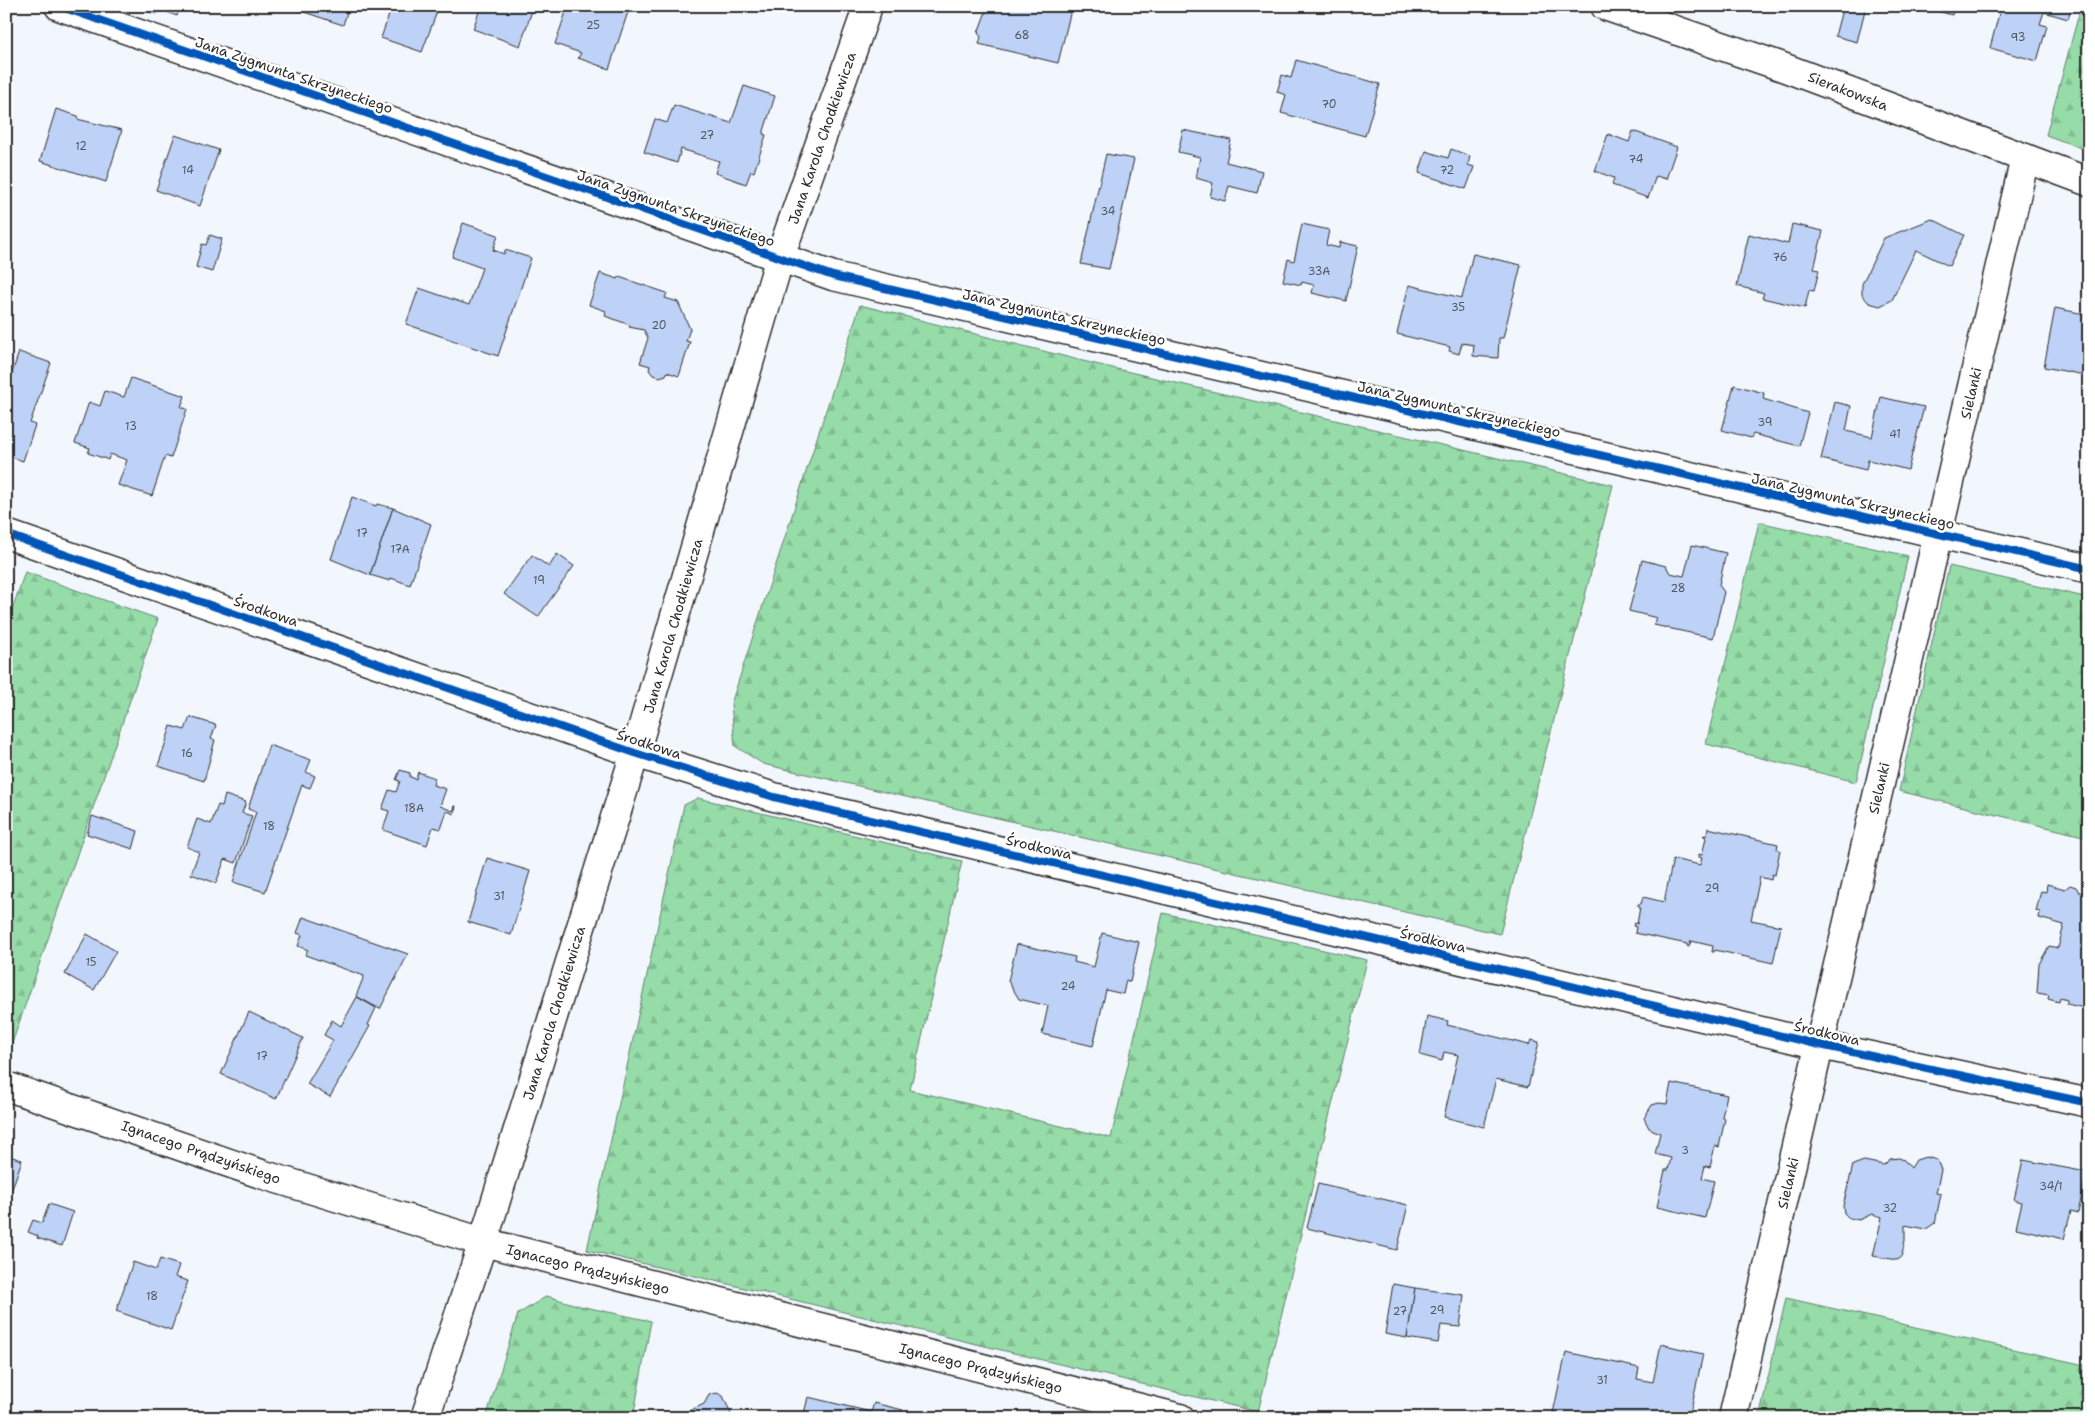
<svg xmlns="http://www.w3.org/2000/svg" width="2095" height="1424" font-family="'Shantell Sans',sans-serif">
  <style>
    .forest { fill: url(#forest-firs); stroke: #60846a }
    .building { fill: #bdd2f6; stroke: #2b2b2b }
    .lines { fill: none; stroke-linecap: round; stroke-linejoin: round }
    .minor-casing { stroke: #2b2b2b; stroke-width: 31 }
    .minor { stroke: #fff; stroke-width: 28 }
    .cycleway-casing { stroke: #fff; stroke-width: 11 }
    .cycleway { stroke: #0057b8; stroke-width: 8 }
    .labels { text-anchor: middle; stroke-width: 5; stroke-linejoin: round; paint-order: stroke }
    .number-label { font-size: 11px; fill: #50555e }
    .street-label { font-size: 14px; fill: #2b2b2b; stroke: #fff }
  </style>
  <defs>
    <pattern id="forest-firs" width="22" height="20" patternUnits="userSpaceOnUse" patternTransform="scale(1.25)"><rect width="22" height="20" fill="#96dca9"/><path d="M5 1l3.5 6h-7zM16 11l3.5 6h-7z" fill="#81bd92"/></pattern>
  </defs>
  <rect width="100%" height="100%" fill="#f2f6fd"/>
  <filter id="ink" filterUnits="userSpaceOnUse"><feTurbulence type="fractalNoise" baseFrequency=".02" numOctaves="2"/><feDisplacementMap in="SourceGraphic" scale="10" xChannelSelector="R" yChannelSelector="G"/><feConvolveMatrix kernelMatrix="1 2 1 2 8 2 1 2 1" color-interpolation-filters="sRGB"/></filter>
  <g filter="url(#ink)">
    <g class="forest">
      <path d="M2081 6H2089V151L2046 135Z"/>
      <path d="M860 305 1091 363 1613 485 1500 934 763 764 735 746 731 704Z"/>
      <path d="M1759 522 1908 556 1856 782 1706 744Z"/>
      <path d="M1949 566 2089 598V828L2087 837 1899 791Z"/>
      <path d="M25 572 158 619 7 1058 6 627Z"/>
      <path d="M698 798 962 861 910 1090 1111 1138 1163 913 1367 960 1258 1412 587 1250 684 805Z"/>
      <path d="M547 1296 580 1306 651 1321 633 1418H486L518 1314Z"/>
      <path d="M1786 1298 2089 1366V1418H1759Z"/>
    </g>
    <g class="building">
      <path d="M141 6H180L177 16 159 9 157 14 140 9Z"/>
      <path d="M296 6H349L343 25 295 9Z"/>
      <path d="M392 6H439L422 52 381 38Z"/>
      <path d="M481 6 533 8 520 46 473 29Z"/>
      <path d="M568 6H630L609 69 578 58 581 53 555 44Z"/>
      <path d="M988 6H1072L1058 63 979 44 981 37 978 33Z"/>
      <path d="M1843 6H1866L1857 42 1835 36Z"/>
      <path d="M1919 6H1954L1952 15Z"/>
      <path d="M2001 6H2072L2068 19 2044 12 2040 24 2047 26 2037 61 1990 48Z"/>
      <path d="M1296 60 1380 84 1365 136 1281 113 1286 95 1277 92 1282 75 1291 78Z"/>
      <path d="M744 86 775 96 763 134 766 135 754 172 751 171 746 184 715 173 719 161 681 149 677 163 644 152 655 119 667 123 674 105 731 123Z"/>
      <path d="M56 109 78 116 77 119 122 130 106 182 40 161Z"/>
      <path d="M1183 130 1231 140 1226 162 1262 171 1257 193 1229 186 1225 201 1210 197 1213 183 1196 178 1200 157 1178 152Z"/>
      <path d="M1633 131 1677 147 1666 179 1656 176 1648 198 1612 185 1614 178 1595 171 1608 134 1629 142Z"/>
      <path d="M175 135 219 150 200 206 156 190Z"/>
      <path d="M1451 149 1470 156 1468 165 1474 167 1466 189 1419 173 1426 151 1448 158Z"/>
      <path d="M1106 154 1134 159 1109 269 1081 264Z"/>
      <path d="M1932 219 1964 235 1949 266 1916 250 1892 300 1880 306 1869 303 1862 295V284L1884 238Z"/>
      <path d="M463 223 498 235 493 250 504 254 505 250 531 258 498 356 406 324 419 288 469 305 482 268 452 257Z"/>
      <path d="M1302 224 1329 230 1326 245 1339 248 1340 242 1358 246 1346 301 1312 293 1314 285 1302 282 1301 285 1283 281 1288 259 1294 261Z"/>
      <path d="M1792 224 1823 231 1814 269 1819 270 1814 291 1809 290 1805 308 1762 298 1764 293 1737 286 1749 234 1788 244Z"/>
      <path d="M210 235 222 239 212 272 196 267 202 244 206 245Z"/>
      <path d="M1473 254 1521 265 1503 338H1499L1498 358 1473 356 1474 345 1462 343 1459 354 1449 351 1450 347 1397 334 1409 285 1462 298Z"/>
      <path d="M600 273 618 279 619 277 667 293 665 298 678 302 690 329 686 341 690 342 679 376 667 372 666 375 659 377 653 375 649 370 650 366 640 363 648 338 644 330 629 327 630 325 605 316 606 311 589 305Z"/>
      <path d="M2055 308 2089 315V376L2044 367Z"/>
      <path d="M19 352 51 363 30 423 35 425 23 461 6 455V371L12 373Z"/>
      <path d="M131 378 185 396 181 407 187 409 171 458 165 456 152 496 118 485 127 460 110 454 108 460 106 459 88 453 90 448 75 443 89 402 100 406 105 391 124 397Z"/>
      <path d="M1734 385 1764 393 1763 399 1808 413 1799 446 1753 434 1751 438 1722 430Z"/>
      <path d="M1881 397 1924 407 1908 470 1868 460 1866 470 1821 459 1835 402 1851 406 1846 431 1872 437Z"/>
      <path d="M352 497 376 506 377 504 393 508 370 575 331 559Z"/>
      <path d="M393 508 431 524 410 585 391 578 390 581 370 575Z"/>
      <path d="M1692 545 1726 553 1719 585 1724 592 1713 638 1654 625 1657 618 1629 611 1642 560 1666 566 1670 573 1684 576Z"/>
      <path d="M557 554 574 566 538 617 504 594 532 555 549 567Z"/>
      <path d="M190 717 216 725 211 739 215 740 204 781 158 766 171 726 185 730Z"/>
      <path d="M269 745 311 760 306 772 315 776 310 788 302 785 265 892 233 882 256 812 248 809Z"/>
      <path d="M400 770 410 773V777L416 779 418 772 435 778 433 785 446 789 440 806 453 811 455 806H456L454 814 447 811 441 829 433 827 427 845 383 830 389 811 382 809 389 790 396 792 400 781 396 780Z"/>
      <path d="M225 795 246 802 242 813 252 816 236 863 225 859 216 883 191 874 199 852 187 847 197 819 211 824 218 805 222 806Z"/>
      <path d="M92 816 138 831 133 849 87 834Z"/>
      <path d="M1708 828 1778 844 1777 849 1780 850 1775 875 1772 874 1771 880 1760 877 1751 920 1781 926 1773 963 1715 950 1714 952H1712L1713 946 1691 941 1689 947 1687 946V944L1635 933 1636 927 1633 926 1634 923 1637 924 1640 907 1638 906V904H1641L1643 897 1664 902 1673 859 1700 865 1702 858 1699 857V854L1702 855 1706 838 1703 835 1706 836Z"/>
      <path d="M487 858 530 871 511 935 468 922Z"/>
      <path d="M2047 884 2065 889 2070 885 2076 887 2079 892 2089 894V1009L2067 1004V1000L2060 998 2059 1002 2048 999 2049 995 2037 993 2039 964 2049 946 2058 948 2064 925 2039 918 2040 912 2036 911 2041 891 2046 892Z"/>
      <path d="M303 917 408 954 380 1009 356 996 364 976 305 955 308 950 298 946 302 935 297 933Z"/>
      <path d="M1102 933 1139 942 1130 982 1126 980 1123 994 1106 990 1093 1046 1042 1034 1048 1006 1019 999 1008 981 1017 944 1075 957 1074 962 1094 967Z"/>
      <path d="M87 934 116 951 94 990 65 974Z"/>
      <path d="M357 997 376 1008 368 1025 370 1026 330 1097 307 1084 333 1040 324 1035 332 1020 341 1026Z"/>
      <path d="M249 1012 303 1038 276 1099 221 1074Z"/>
      <path d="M1427 1016 1448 1021 1447 1025 1529 1045 1531 1040 1539 1042 1528 1087 1496 1079 1484 1127 1444 1117 1458 1055 1444 1052 1442 1061 1420 1055Z"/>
      <path d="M1671 1083 1727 1095 1722 1117 1725 1119 1719 1147 1715 1146 1710 1167 1705 1166 1702 1178 1714 1181 1705 1218 1657 1207 1665 1170H1668L1671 1158 1655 1154 1660 1133 1649 1128 1644 1118 1652 1105 1659 1103 1667 1104Z"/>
      <path d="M6 1155 22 1160 6 1206Z"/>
      <path d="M1926 1157 1937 1160 1941 1170 1936 1193 1941 1194 1935 1223 1926 1229 1905 1225V1240L1902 1255 1898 1260 1873 1256 1882 1217 1872 1214 1859 1220 1849 1218 1844 1213 1843 1206 1853 1165 1864 1161 1884 1165 1890 1159 1899 1158 1904 1160 1911 1168 1916 1160Z"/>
      <path d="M2023 1160 2087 1172 2078 1213 2071 1211 2064 1239 2016 1228 2022 1202 2014 1200Z"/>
      <path d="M1318 1184 1408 1205 1397 1250 1307 1228Z"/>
      <path d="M49 1204 73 1212 62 1246 37 1238 38 1236 28 1232 33 1220 42 1223Z"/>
      <path d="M160 1259 179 1265 175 1277 188 1281 171 1330 116 1311 133 1262 156 1270Z"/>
      <path d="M1393 1284 1415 1288 1407 1338 1385 1334Z"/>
      <path d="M1415 1288 1464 1295 1460 1327 1441 1325 1438 1343 1407 1338Z"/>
      <path d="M1661 1344 1703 1354 1689 1418 1669 1414 1668 1418H1615L1592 1413 1591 1418H1552L1566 1352 1639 1368 1637 1379 1653 1382Z"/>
      <path d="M717 1393 723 1396 733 1418H674L704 1404 709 1395Z"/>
      <path d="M808 1397 871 1412 874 1403 903 1410 901 1418H803Z"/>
    </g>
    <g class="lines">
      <g class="minor-casing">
        <g id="minor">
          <path d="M59 6 833 276 2089 569"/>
          <path d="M1605 6 1780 66 2089 182"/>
          <path d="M6 534 635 753 774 797 1820 1045 2089 1103"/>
          <path d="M6 1086 261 1174 483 1242 1180 1418"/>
          <path d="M425 1418 483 1242 635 753 780 257 868 6"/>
          <path d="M1733 1418 2025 158"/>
        </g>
      </g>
      <use href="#minor" class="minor"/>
      <g class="cycleway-casing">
        <g id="cycleway">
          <path d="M59 6 833 276 2089 569"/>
          <path d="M6 534 635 753 774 797 1820 1045 2089 1103"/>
        </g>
      </g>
      <use href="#cycleway" class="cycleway"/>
    </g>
  </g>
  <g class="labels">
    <g class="number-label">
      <text x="593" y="29">25</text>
      <text x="1022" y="39">68</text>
      <text x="2018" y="41">93</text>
      <text x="1329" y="108">70</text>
      <text x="707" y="139">27</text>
      <text x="81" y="150">12</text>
      <text x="1636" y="163">74</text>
      <text x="188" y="174">14</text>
      <text x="1447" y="174">72</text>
      <text x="1108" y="215">34</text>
      <text x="1780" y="261">76</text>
      <text x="1319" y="275">33A</text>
      <text x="1458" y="311">35</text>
      <text x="659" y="329">20</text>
      <text x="1765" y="426">39</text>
      <text x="131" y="430">13</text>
      <text x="1895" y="438">41</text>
      <text x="362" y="537">17</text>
      <text x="400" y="553">17A</text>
      <text x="539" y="584">19</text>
      <text x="1678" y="592">28</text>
      <text x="187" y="757">16</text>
      <text x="414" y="812">18A</text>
      <text x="269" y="830">18</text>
      <text x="1712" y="892">29</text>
      <text x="499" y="900">31</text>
      <text x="91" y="966">15</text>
      <text x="1068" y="990">24</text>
      <text x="262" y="1060">17</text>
      <text x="1685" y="1154">3</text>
      <text x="2051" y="1190">34/1</text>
      <text x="1890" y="1212">32</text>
      <text x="152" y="1300">18</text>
      <text x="1437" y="1314">29</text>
      <text x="1400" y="1315">27</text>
      <text x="1602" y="1384">31</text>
    </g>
    <g class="street-label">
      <text transform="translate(294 75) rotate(19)" y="5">Jana Zygmunta Skrzyneckiego</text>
      <text transform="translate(1848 91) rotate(21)" y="5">Sierakowska</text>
      <text transform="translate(822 138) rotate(-71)" y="5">Jana Karola Chodkiewicza</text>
      <text transform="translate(676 208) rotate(19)" y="5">Jana Zygmunta Skrzyneckiego</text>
      <text transform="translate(1064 317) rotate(13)" y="5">Jana Zygmunta Skrzyneckiego</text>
      <text transform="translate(1971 393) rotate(-77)" y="5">Sielanki</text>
      <text transform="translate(1459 409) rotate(13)" y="5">Jana Zygmunta Skrzyneckiego</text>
      <text transform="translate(1853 501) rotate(13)" y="5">Jana Zygmunta Skrzyneckiego</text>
      <text transform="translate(266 611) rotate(19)" y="5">Środkowa</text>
      <text transform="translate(673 626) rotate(-74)" y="5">Jana Karola Chodkiewicza</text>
      <text transform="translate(649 744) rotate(18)" y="5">Środkowa</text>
      <text transform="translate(1879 788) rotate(-77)" y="5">Sielanki</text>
      <text transform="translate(1039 847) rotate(13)" y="5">Środkowa</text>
      <text transform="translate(1433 940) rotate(13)" y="5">Środkowa</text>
      <text transform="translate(554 1013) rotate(-73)" y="5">Jana Karola Chodkiewicza</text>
      <text transform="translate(1827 1033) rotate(13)" y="5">Środkowa</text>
      <text transform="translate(201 1152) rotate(19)" y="5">Ignacego Prądzyńskiego</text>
      <text transform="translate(1788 1183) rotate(-77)" y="5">Sielanki</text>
      <text transform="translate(588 1269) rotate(14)" y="5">Ignacego Prądzyńskiego</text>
      <text transform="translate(981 1368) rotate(14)" y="5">Ignacego Prądzyńskiego</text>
    </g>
  </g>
  <rect width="2095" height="1424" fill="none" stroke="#fff" stroke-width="25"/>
  <rect x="12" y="12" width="2070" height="1399" fill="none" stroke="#2b2b2b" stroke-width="2" filter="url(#ink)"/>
</svg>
